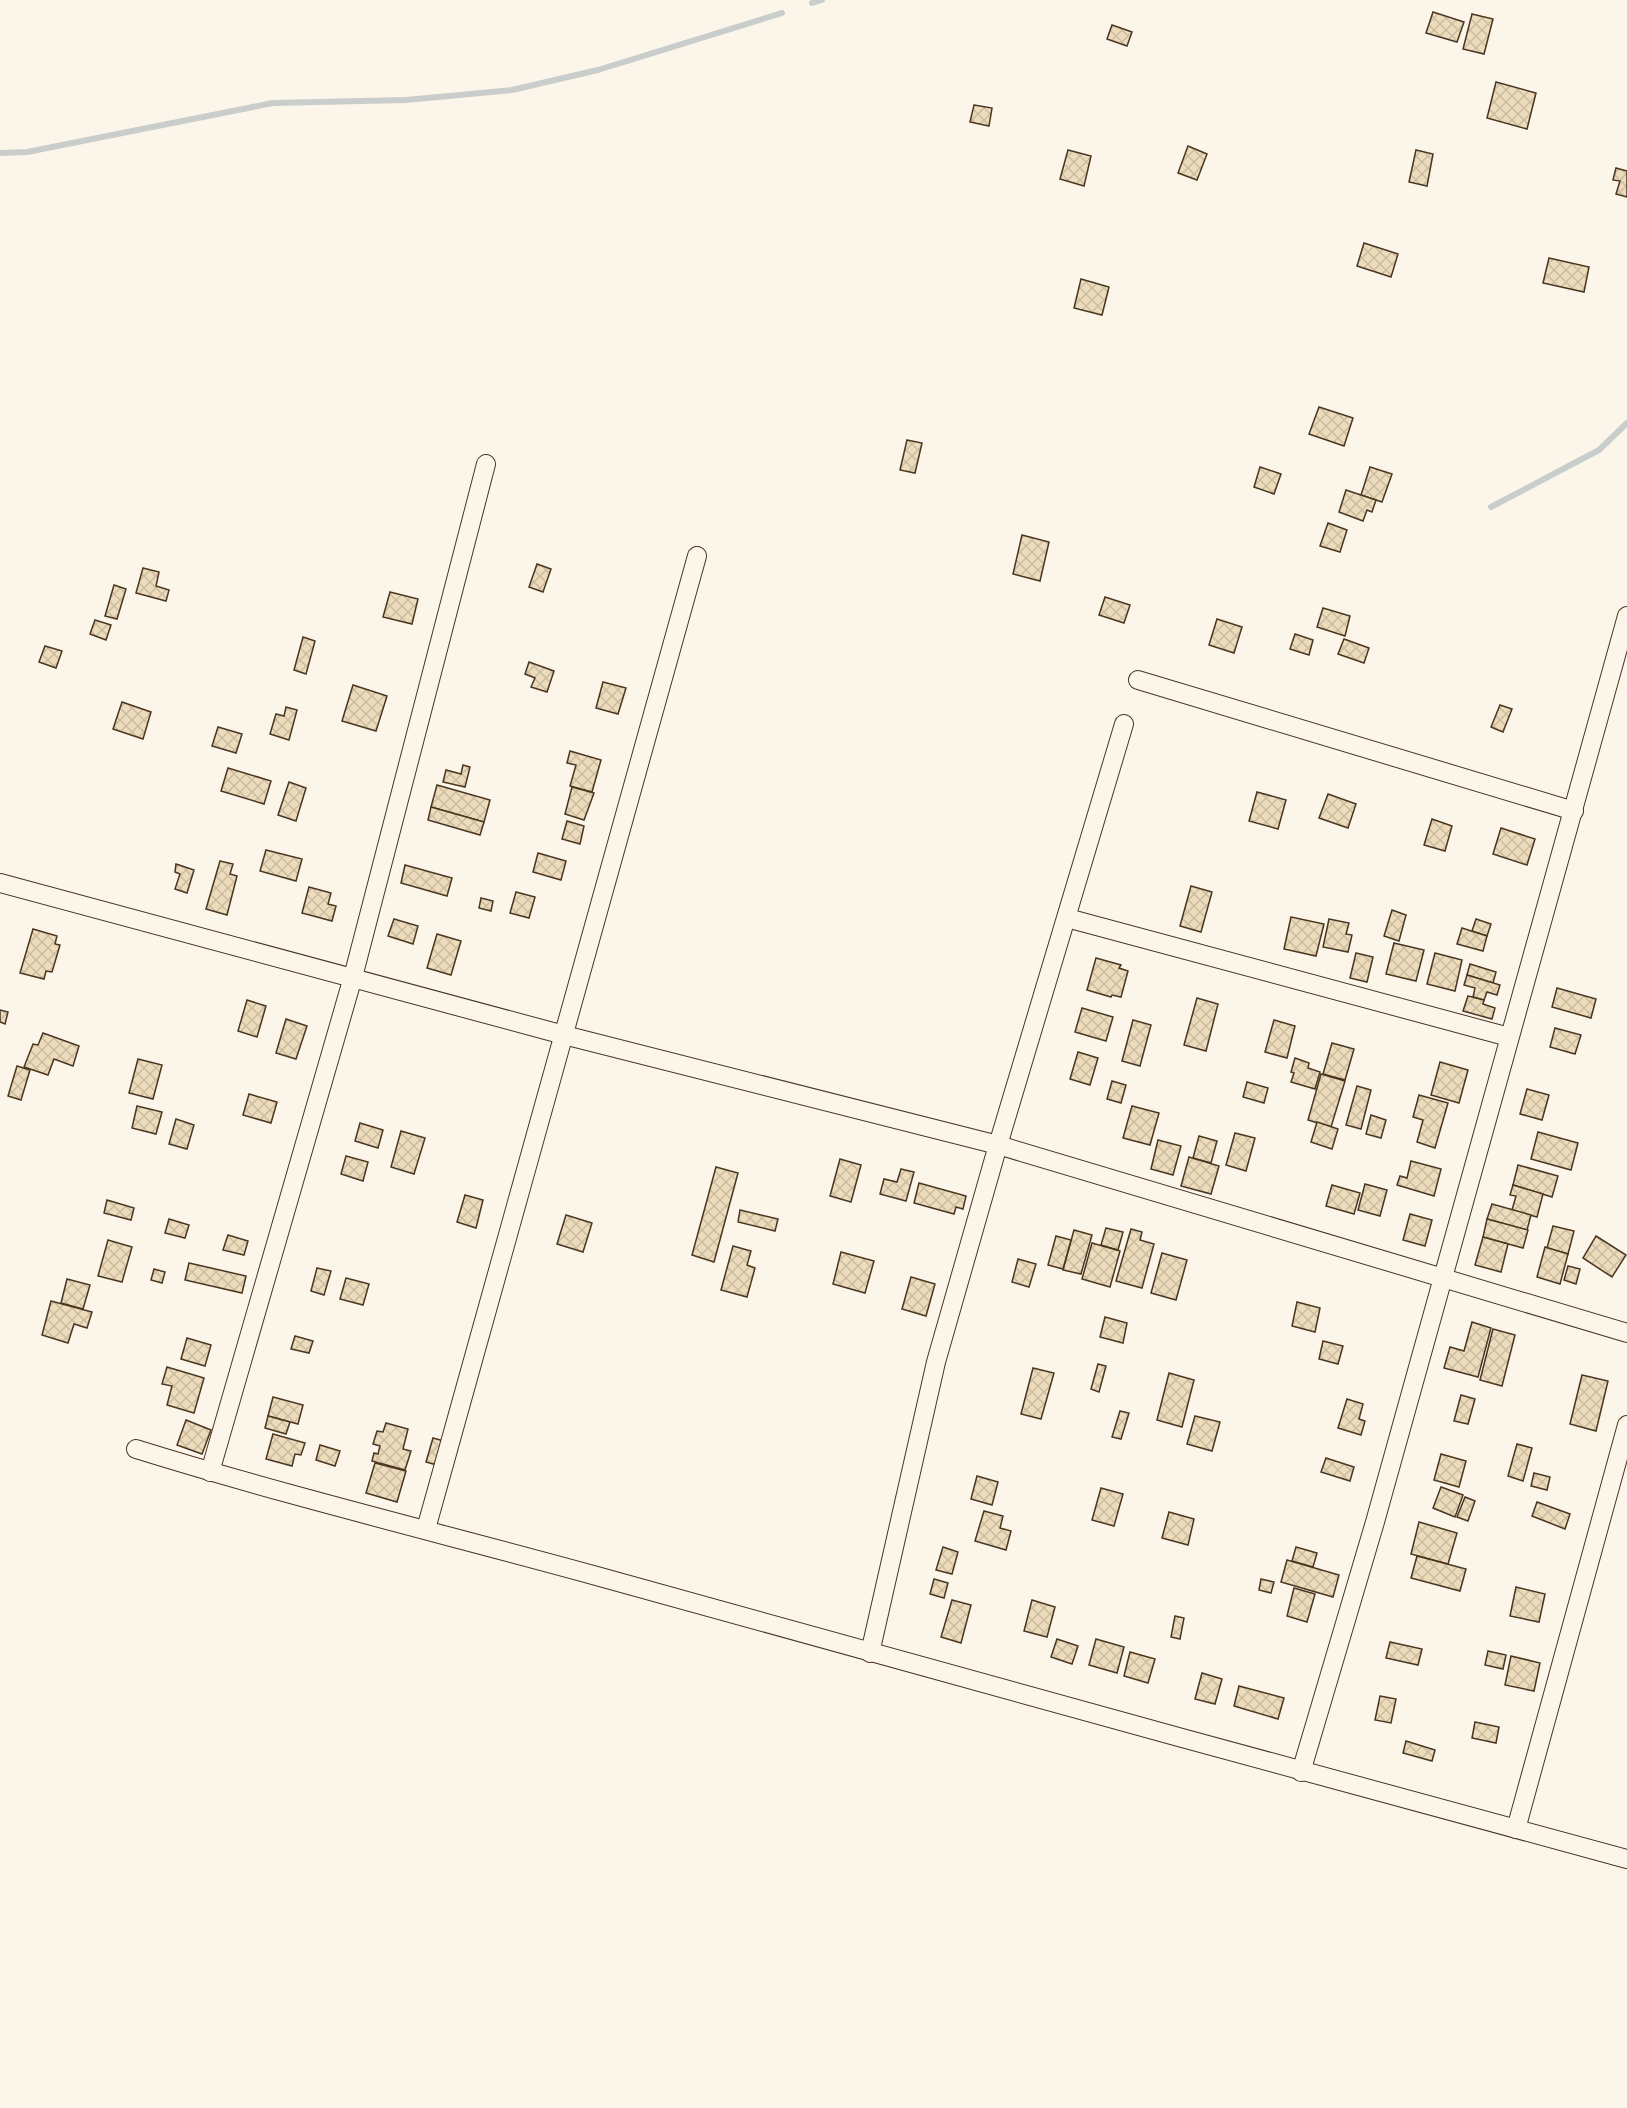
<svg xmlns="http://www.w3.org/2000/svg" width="1627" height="2108" font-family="'Roboto Condensed',sans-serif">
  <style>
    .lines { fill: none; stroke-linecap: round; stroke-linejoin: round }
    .stream { stroke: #c9cecd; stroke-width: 6 }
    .building { fill: url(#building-cross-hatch); stroke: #4a3520; stroke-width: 1.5 }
    .minor-casing { stroke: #4a3520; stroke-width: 20 }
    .minor { stroke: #fbf6e9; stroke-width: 18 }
  </style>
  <defs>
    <pattern id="building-cross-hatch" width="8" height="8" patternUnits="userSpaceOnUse" patternTransform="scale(1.5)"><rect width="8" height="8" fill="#ecdcbc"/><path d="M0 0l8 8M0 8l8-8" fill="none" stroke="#ccbda1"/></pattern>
  </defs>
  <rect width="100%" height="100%" fill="#fbf6e9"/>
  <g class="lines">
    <g class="stream">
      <path d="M812 3 822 0"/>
      <path d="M0 153 27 152 273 103 406 100 512 90 598 70 782 13"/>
      <path d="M1491 507 1599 450 1627 423"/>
    </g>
  </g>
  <g class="building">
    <path d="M1433 12 1464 22 1457 42 1426 33Z"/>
    <path d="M1472 14 1493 19 1484 54 1463 49Z"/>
    <path d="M1112 25 1132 32 1127 46 1107 39Z"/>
    <path d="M1496 82 1536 93 1527 129 1487 118Z"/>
    <path d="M974 105 992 108 989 126 970 122Z"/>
    <path d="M1188 146 1207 154 1197 180 1178 173Z"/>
    <path d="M1068 150 1091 156 1084 186 1060 179Z"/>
    <path d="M1416 150 1433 154 1427 186 1409 182Z"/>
    <path d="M1616 168 1627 171V197L1616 194 1620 181 1613 180Z"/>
    <path d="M1364 243 1398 254 1391 277 1357 266Z"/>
    <path d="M1549 258 1589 267 1584 292 1543 283Z"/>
    <path d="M1081 279 1109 287 1102 315 1074 308Z"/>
    <path d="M1319 407 1353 418 1344 446 1309 434Z"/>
    <path d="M907 440 922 443 915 473 900 470Z"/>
    <path d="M1260 467 1281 474 1274 494 1254 487Z"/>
    <path d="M1370 467 1392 474 1382 502 1361 495Z"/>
    <path d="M1346 490 1376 500 1372 512 1367 510 1363 521 1339 512Z"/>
    <path d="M1328 523 1347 530 1340 552 1320 546Z"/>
    <path d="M1022 535 1049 542 1040 581 1013 574Z"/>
    <path d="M537 564 551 569 543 592 529 587Z"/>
    <path d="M143 568 159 572 156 586 169 590 166 601 136 593Z"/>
    <path d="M114 585 126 589 117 619 105 616Z"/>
    <path d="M390 592 418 599 412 624 383 617Z"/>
    <path d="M1105 597 1130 605 1124 623 1099 615Z"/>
    <path d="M1323 608 1350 616 1345 636 1317 627Z"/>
    <path d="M1217 619 1242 627 1234 653 1209 645Z"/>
    <path d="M95 620 111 625 106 640 90 634Z"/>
    <path d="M1295 634 1313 640 1309 655 1290 649Z"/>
    <path d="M303 637 315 641 306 674 294 670Z"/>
    <path d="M1344 639 1369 648 1364 663 1338 654Z"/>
    <path d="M45 646 62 651 56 668 39 662Z"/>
    <path d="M529 662 554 671 547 692 531 687 535 678 525 674Z"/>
    <path d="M603 682 626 688 618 714 596 708Z"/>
    <path d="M353 685 387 696 376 731 342 721Z"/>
    <path d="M122 702 151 712 143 739 113 729Z"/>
    <path d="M1500 705 1512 709 1503 732 1491 727Z"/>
    <path d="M286 707 297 710 289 740 270 734 276 714 284 716Z"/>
    <path d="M218 727 242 734 236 753 212 746Z"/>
    <path d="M570 751 601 760 592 792 570 786 576 765 567 763Z"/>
    <path d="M463 765 470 767 465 787 443 782 446 770 461 774Z"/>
    <path d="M228 768 271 781 264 804 221 791Z"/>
    <path d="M289 782 306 788 296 821 278 815Z"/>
    <path d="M437 785 490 800 484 822 431 807Z"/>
    <path d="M572 787 594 793 584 820 565 814Z"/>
    <path d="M1257 792 1286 800 1278 829 1249 821Z"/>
    <path d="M1328 794 1356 804 1348 828 1319 818Z"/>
    <path d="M431 807 484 822 480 835 428 820Z"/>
    <path d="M1432 819 1452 826 1445 851 1424 845Z"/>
    <path d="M567 821 584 826 580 844 562 839Z"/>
    <path d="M1501 828 1535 839 1527 865 1493 854Z"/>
    <path d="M266 850 302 859 296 881 260 871Z"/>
    <path d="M538 853 566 861 561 880 533 872Z"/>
    <path d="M220 861 233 864 230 874 237 876 227 915 206 909Z"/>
    <path d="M176 864 194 870 187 893 175 889 180 874 175 872Z"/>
    <path d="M405 865 452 878 447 896 401 883Z"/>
    <path d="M1191 886 1212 892 1201 932 1180 926Z"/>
    <path d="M309 887 331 893 328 904 336 906 332 921 302 913Z"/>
    <path d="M516 892 535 897 529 918 510 913Z"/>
    <path d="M481 898 493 901 491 911 479 908Z"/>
    <path d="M1392 910 1406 915 1399 941 1384 936Z"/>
    <path d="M1291 917 1324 924 1316 956 1284 949Z"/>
    <path d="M394 919 418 926 413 944 388 936Z"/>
    <path d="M1329 919 1349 923 1346 934 1352 935 1348 952 1323 947Z"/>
    <path d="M1476 919 1491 924 1487 936 1472 931Z"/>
    <path d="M1462 928 1487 936 1483 951 1457 944Z"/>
    <path d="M33 929 57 936 55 944 60 945 52 972 46 971 44 979 20 973Z"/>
    <path d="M437 934 461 941 451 975 427 968Z"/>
    <path d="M1394 943 1424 950 1416 981 1386 974Z"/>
    <path d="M1356 953 1373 957 1367 982 1350 978Z"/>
    <path d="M1435 953 1462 960 1455 991 1427 984Z"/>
    <path d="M1096 958 1121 965 1119 968 1128 971 1121 997 1112 995 1111 997 1087 990Z"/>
    <path d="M1470 964 1496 972 1493 983 1467 975Z"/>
    <path d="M1467 975 1500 985 1497 995 1487 992 1484 1000 1473 997 1475 988 1464 985Z"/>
    <path d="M1557 988 1596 999 1591 1018 1552 1007Z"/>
    <path d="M1468 996 1484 1000 1483 1004 1495 1008 1492 1019 1463 1011Z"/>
    <path d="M1197 998 1218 1004 1206 1051 1184 1045Z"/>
    <path d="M247 1000 266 1006 257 1037 238 1031Z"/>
    <path d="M1082 1008 1113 1017 1106 1041 1075 1032Z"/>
    <path d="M0 1010 8 1012 5 1024 0 1022Z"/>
    <path d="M286 1019 307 1026 296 1059 276 1053Z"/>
    <path d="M1133 1020 1151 1025 1140 1066 1122 1061Z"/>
    <path d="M1274 1020 1295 1026 1287 1058 1265 1052Z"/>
    <path d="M1555 1028 1581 1035 1575 1054 1550 1047Z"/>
    <path d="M43 1033 79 1046 73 1066 54 1059 48 1075 24 1067 33 1044 38 1045Z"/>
    <path d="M1332 1043 1354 1049 1345 1080 1323 1074Z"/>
    <path d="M1078 1052 1098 1058 1090 1085 1070 1079Z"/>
    <path d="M1295 1058 1309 1063 1308 1068 1320 1072 1315 1089 1291 1082 1294 1073 1291 1072Z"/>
    <path d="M138 1059 162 1065 153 1099 129 1093Z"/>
    <path d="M1440 1062 1468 1070 1459 1103 1431 1095Z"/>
    <path d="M17 1066 30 1070 21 1100 8 1096Z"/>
    <path d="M1321 1074 1345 1081 1331 1127 1308 1120Z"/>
    <path d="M1112 1081 1126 1085 1121 1103 1107 1099Z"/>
    <path d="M1247 1082 1268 1088 1264 1103 1243 1097Z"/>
    <path d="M1357 1086 1371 1090 1361 1129 1346 1125Z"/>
    <path d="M1527 1089 1549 1095 1542 1120 1520 1114Z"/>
    <path d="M249 1094 277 1102 271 1123 243 1115Z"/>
    <path d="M1419 1095 1448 1103 1435 1148 1417 1142 1423 1120 1413 1117Z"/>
    <path d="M137 1106 162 1112 156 1134 132 1128Z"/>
    <path d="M1132 1106 1159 1113 1150 1145 1123 1138Z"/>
    <path d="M1371 1115 1386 1120 1381 1138 1366 1134Z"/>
    <path d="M176 1119 194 1125 187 1149 169 1144Z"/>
    <path d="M1317 1122 1338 1129 1332 1149 1311 1142Z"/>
    <path d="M360 1123 383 1130 378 1148 355 1141Z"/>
    <path d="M401 1131 425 1138 414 1174 391 1167Z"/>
    <path d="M1538 1132 1578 1143 1571 1170 1531 1159Z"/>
    <path d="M1235 1133 1255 1138 1246 1171 1226 1165Z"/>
    <path d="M1199 1136 1217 1141 1211 1163 1193 1158Z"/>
    <path d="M1158 1140 1181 1146 1173 1175 1151 1169Z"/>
    <path d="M346 1156 368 1162 363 1181 341 1174Z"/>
    <path d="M1189 1157 1219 1166 1211 1194 1181 1186Z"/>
    <path d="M840 1159 861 1165 851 1202 830 1196Z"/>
    <path d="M1411 1161 1441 1169 1434 1196 1397 1185 1400 1176 1407 1178Z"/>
    <path d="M1518 1165 1558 1176 1552 1197 1513 1185Z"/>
    <path d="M716 1167 738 1173 714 1262 692 1255Z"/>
    <path d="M901 1169 914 1172 906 1201 880 1194 884 1179 897 1182Z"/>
    <path d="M919 1183 966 1196 963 1209 956 1207 954 1214 914 1203Z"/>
    <path d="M1365 1184 1387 1190 1380 1216 1358 1210Z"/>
    <path d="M1332 1185 1360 1193 1354 1214 1326 1206Z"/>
    <path d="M1513 1185 1543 1194 1537 1217 1512 1210 1516 1196 1510 1195Z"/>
    <path d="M465 1195 483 1200 476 1228 457 1222Z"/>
    <path d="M107 1200 134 1208 131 1220 104 1213Z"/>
    <path d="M1492 1204 1531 1215 1527 1230 1487 1219Z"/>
    <path d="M740 1210 778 1219 775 1231 738 1222Z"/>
    <path d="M1410 1214 1432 1220 1425 1246 1403 1240Z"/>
    <path d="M566 1215 592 1223 583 1252 557 1244Z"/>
    <path d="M169 1219 189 1225 185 1238 165 1233Z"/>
    <path d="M1487 1219 1528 1230 1523 1248 1483 1237Z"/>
    <path d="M1553 1226 1574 1231 1568 1254 1547 1248Z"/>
    <path d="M1106 1228 1123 1232 1118 1250 1101 1245Z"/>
    <path d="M1131 1229 1142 1232 1140 1240 1154 1244 1142 1288 1116 1281Z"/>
    <path d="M1074 1230 1092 1235 1081 1274 1063 1270Z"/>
    <path d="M228 1235 248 1241 244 1255 223 1250Z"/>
    <path d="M1056 1236 1071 1240 1063 1269 1048 1265Z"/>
    <path d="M1596 1236 1626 1255 1612 1277 1583 1258Z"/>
    <path d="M1483 1237 1508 1244 1501 1272 1475 1265Z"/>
    <path d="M108 1240 132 1247 122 1282 98 1276Z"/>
    <path d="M1092 1243 1120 1251 1110 1287 1082 1279Z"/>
    <path d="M733 1246 751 1251 747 1265 755 1268 747 1297 721 1290Z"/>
    <path d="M1545 1247 1568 1254 1560 1284 1537 1277Z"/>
    <path d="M841 1252 874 1261 865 1293 833 1284Z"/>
    <path d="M1162 1253 1187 1260 1176 1300 1151 1293Z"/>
    <path d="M1018 1259 1036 1264 1029 1287 1012 1282Z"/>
    <path d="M189 1263 246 1276 242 1293 185 1280Z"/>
    <path d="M1568 1266 1580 1269 1576 1284 1564 1280Z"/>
    <path d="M317 1268 331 1271 324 1295 311 1291Z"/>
    <path d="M154 1269 165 1272 162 1283 151 1280Z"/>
    <path d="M911 1277 935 1284 926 1316 902 1309Z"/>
    <path d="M346 1278 369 1284 363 1305 340 1299Z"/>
    <path d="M67 1279 90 1285 83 1309 61 1303Z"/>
    <path d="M51 1301 92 1312 87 1328 74 1324 68 1343 42 1335Z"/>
    <path d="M1297 1302 1320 1308 1315 1332 1292 1326Z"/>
    <path d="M1105 1317 1127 1323 1123 1343 1100 1337Z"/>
    <path d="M1472 1322 1491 1328 1478 1377 1444 1368 1450 1347 1464 1351Z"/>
    <path d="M1493 1329 1515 1335 1502 1386 1480 1380Z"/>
    <path d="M295 1336 313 1341 309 1353 291 1349Z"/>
    <path d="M187 1338 211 1345 205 1366 181 1359Z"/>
    <path d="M1323 1341 1343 1346 1338 1364 1319 1359Z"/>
    <path d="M1098 1364 1106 1366 1099 1392 1091 1389Z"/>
    <path d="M167 1367 204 1378 194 1413 167 1405 172 1386 162 1384Z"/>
    <path d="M1033 1368 1054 1373 1041 1419 1021 1414Z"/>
    <path d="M1169 1373 1194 1380 1182 1427 1157 1420Z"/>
    <path d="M1582 1375 1608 1381 1596 1431 1570 1424Z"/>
    <path d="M1461 1395 1475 1399 1468 1424 1454 1421Z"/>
    <path d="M273 1397 303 1405 298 1424 268 1416Z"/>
    <path d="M1347 1399 1363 1404 1359 1419 1365 1421 1361 1435 1338 1428Z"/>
    <path d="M1120 1411 1129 1413 1121 1439 1112 1437Z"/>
    <path d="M268 1416 290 1422 286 1434 265 1428Z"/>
    <path d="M1195 1416 1220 1422 1212 1451 1187 1444Z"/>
    <path d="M186 1420 211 1430 202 1454 177 1445Z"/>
    <path d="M386 1423 408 1429 403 1449 411 1451 405 1470 372 1461 374 1453 378 1454 380 1446 373 1444 377 1431 383 1432Z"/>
    <path d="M273 1434 305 1443 301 1455 295 1454 292 1466 266 1459Z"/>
    <path d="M433 1438 444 1441 437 1465 426 1462Z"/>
    <path d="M1517 1444 1532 1448 1523 1481 1508 1476Z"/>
    <path d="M320 1445 340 1451 335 1466 316 1460Z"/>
    <path d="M1441 1454 1466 1461 1459 1487 1434 1480Z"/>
    <path d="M1326 1458 1354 1467 1350 1481 1321 1472Z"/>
    <path d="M375 1463 406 1471 397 1502 366 1493Z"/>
    <path d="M1534 1473 1550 1477 1547 1490 1531 1486Z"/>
    <path d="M977 1476 998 1482 992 1505 971 1499Z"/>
    <path d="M1441 1487 1463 1495 1455 1517 1433 1508Z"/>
    <path d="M1101 1488 1123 1494 1114 1526 1092 1520Z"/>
    <path d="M1465 1497 1475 1501 1468 1521 1457 1517Z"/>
    <path d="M1537 1502 1570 1514 1565 1529 1532 1516Z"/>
    <path d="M984 1511 1003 1516 1000 1528 1011 1531 1006 1550 975 1541Z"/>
    <path d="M1169 1512 1194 1519 1188 1545 1162 1538Z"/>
    <path d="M1419 1522 1457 1533 1448 1564 1411 1554Z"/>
    <path d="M943 1547 958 1552 952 1574 936 1570Z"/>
    <path d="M1296 1547 1317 1553 1313 1567 1292 1561Z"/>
    <path d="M1417 1556 1466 1569 1460 1591 1411 1578Z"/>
    <path d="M1287 1560 1339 1575 1333 1597 1281 1582Z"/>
    <path d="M934 1579 948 1583 944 1598 930 1594Z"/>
    <path d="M1261 1579 1274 1582 1271 1593 1259 1590Z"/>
    <path d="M1516 1587 1545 1594 1539 1622 1510 1616Z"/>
    <path d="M1294 1588 1315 1594 1307 1622 1287 1616Z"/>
    <path d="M952 1600 971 1605 961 1643 941 1637Z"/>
    <path d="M1032 1600 1055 1607 1047 1637 1024 1631Z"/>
    <path d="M1175 1616 1184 1618 1180 1639 1171 1637Z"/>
    <path d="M1057 1639 1078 1646 1072 1664 1051 1657Z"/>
    <path d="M1096 1639 1124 1647 1117 1673 1089 1665Z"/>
    <path d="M1390 1642 1422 1649 1418 1665 1386 1658Z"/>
    <path d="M1488 1651 1506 1655 1503 1669 1485 1665Z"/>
    <path d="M1130 1652 1155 1659 1148 1683 1124 1676Z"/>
    <path d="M1511 1656 1540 1663 1534 1691 1505 1685Z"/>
    <path d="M1202 1673 1222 1679 1215 1704 1195 1699Z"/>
    <path d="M1239 1686 1284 1698 1278 1719 1234 1706Z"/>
    <path d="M1380 1696 1396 1699 1391 1723 1375 1720Z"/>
    <path d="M1475 1722 1499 1727 1496 1743 1472 1738Z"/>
    <path d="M1406 1741 1435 1750 1432 1761 1403 1753Z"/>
  </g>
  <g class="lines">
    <g class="minor-casing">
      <g id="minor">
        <path d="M1138 680 1574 811"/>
        <path d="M0 883 564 1035 998 1145 1627 1333"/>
        <path d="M1067 918 1509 1037"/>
        <path d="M136 1449C287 1496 440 1533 593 1575 937 1671 1282 1766 1627 1859"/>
        <path d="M210 1472 353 977 486 464"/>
        <path d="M426 1529 697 556"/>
        <path d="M870 1653 936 1362 998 1145 1124 724"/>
        <path d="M1301 1772 1375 1522 1627 616"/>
        <path d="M1516 1829 1627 1425"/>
      </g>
    </g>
    <use href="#minor" class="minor"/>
  </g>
</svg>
